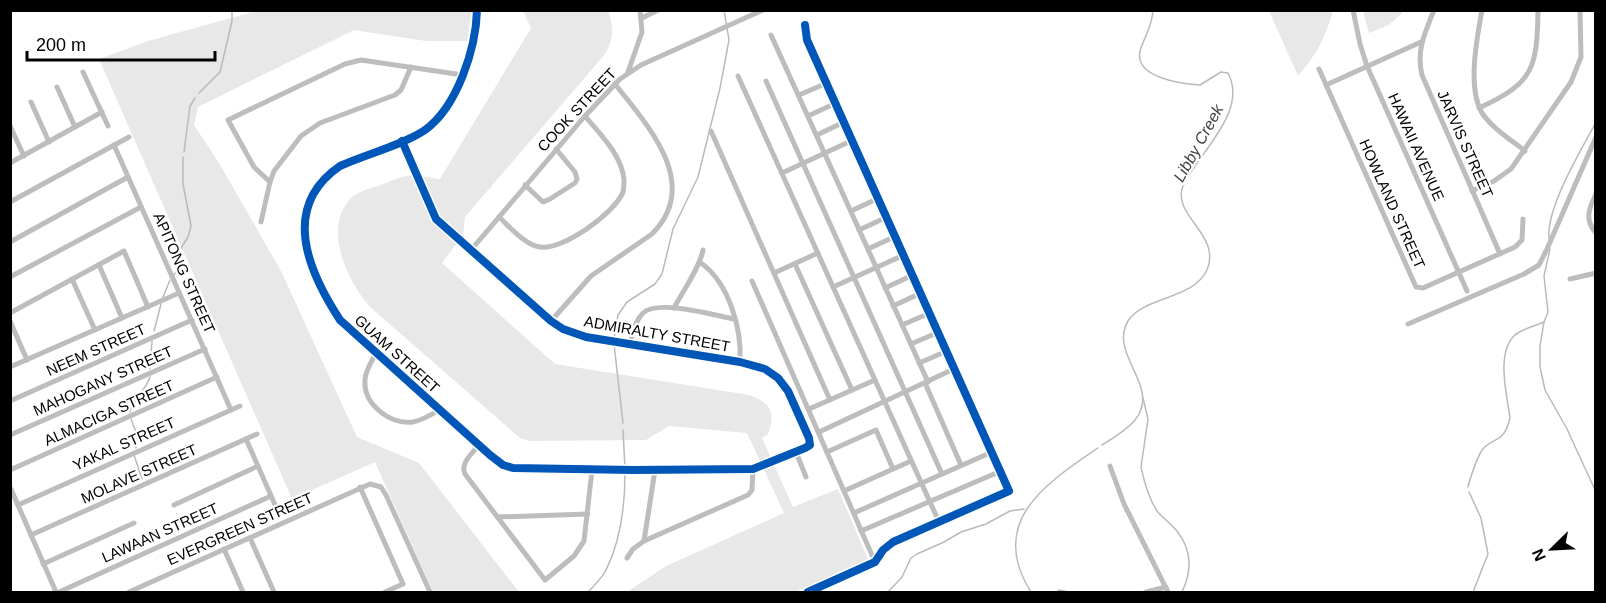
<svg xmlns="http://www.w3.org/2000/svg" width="1606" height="603" font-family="Arial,sans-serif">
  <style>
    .green { fill: #e8e8e8 }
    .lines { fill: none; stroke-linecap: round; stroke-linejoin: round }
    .stream { stroke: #bababa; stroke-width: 1.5 }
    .minor { stroke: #bdbdbd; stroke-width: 5 }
    .cycleway-casing { stroke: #fff; stroke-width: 11 }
    .cycleway { stroke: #0057b8; stroke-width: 8 }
    .labels { text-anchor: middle; stroke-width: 4.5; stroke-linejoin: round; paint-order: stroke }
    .street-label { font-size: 15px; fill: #000; stroke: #fff }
    .water-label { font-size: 16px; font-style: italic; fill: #3e3e3e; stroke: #fff }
  </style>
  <rect width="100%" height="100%" fill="#fff"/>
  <g class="green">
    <path d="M256 11H472L467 41H426L354 30 198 107 194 125 219 163 281 271 357 437 419 463 519 592H433L375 462 292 499 99 59 148 41Z"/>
    <path d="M523 11H608C614 27 614 39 605 54L465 217 463 235 442 263 555 364 749 395C771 403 776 412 768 434L762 438 793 507 838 489 868 559 795 592H627L666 566 784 513 747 433 669 426 646 440 529 441 520 438 370 307C347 281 322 228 351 198 359 191 371 188 381 185 389 182 399 177 407 176 417 174 430 178 440 179L531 28Z"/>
    <path d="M1269 11H1333C1325 38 1317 54 1298 76Z"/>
    <path d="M1363 11V10L1403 11C1395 23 1383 28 1369 33Z"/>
  </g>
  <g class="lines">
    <g class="stream">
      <path d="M199 93 220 72 232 21V10"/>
      <path d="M184 152 190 106 195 98"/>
      <path d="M1549 239C1546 207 1581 151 1596 122"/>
      <path d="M1550 249 1544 276 1548 312 1544 322 1540 346V367L1545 390 1567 429 1596 492"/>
      <path d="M174 275 178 268 176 256 188 237 191 226 183 184V157"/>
      <path d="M163 297 170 280"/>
      <path d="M154 331 161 304"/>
      <path d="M614 339 618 315 627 302 655 284 662 274 673 229 698 177 720 88 729 40 724 10"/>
      <path d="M614 344 623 423"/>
      <path d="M150 369 152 341"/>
      <path d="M1143 398 1148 419 1141 467C1144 481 1149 499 1157 511 1163 518 1171 524 1177 531 1193 551 1192 571 1182 592"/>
      <path d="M130 412C131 400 146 391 150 377"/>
      <path d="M131 419 136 432V448"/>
      <path d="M623 430 625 469"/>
      <path d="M1102 445C1113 438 1126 431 1135 420 1162 386 1108 355 1128 321 1144 296 1193 300 1207 270 1222 235 1171 215 1183 186 1197 154 1249 112 1228 73L1221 72 1200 85C1183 84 1134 78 1140 51 1144 37 1152 28 1153 10"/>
      <path d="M134 455 142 479"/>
      <path d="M1468 487C1470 478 1477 458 1482 450 1494 435 1503 446 1510 418 1507 395 1496 354 1514 336 1521 329 1535 326 1544 322"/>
      <path d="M1469 492 1481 518 1488 554 1473 592"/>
      <path d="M588 592C594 586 602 578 606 570 620 542 625 505 625 473"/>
      <path d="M888 592 902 577 911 558 917 554 944 542 961 532 986 524 1010 511 1024 509"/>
      <path d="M1031 592C987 522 1045 484 1098 448"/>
      <path d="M1057 592 1059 590 1069 592"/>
    </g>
    <g class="minor">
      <path d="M1353 10 1360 44 1367 66 1467 291"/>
      <path d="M1434 10C1425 33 1416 50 1422 75L1500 254"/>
      <path d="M1482 10C1477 38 1467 88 1482 113 1492 128 1511 140 1525 151"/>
      <path d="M642 18 658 10"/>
      <path d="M805 25 807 40 1009 491 893 542 883 550 875 562 808 592"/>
      <path d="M771 35 928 382"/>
      <path d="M1319 69 1416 287 1423 288 1515 247 1522 240 1523 219"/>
      <path d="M83 72 108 126"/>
      <path d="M628 72 642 32 640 10"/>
      <path d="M738 76 939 522"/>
      <path d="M766 81 942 474"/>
      <path d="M1326 85 1421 42"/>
      <path d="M57 87 75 127"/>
      <path d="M799 95 827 83"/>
      <path d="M31 102 49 142"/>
      <path d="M1479 108C1534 83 1537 68 1538 10"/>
      <path d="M808 116 836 103"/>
      <path d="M10 126 24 156"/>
      <path d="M711 131 830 400"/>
      <path d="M817 135 844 122"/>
      <path d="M402 141 436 219 551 321 563 329 586 337 740 362 765 369 778 378 788 391 809 438 810 445 805 448 753 469 633 470 513 468 503 465 490 455 340 320C308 271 280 207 340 166 366 154 403 145 425 130 457 107 476 49 477 10"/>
      <path d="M114 145 231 410"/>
      <path d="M10 163 102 112"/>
      <path d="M782 173 853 140"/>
      <path d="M270 182 254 167 228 120 345 64 361 60 463 75"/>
      <path d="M525 185 543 202 550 199 575 183 577 179 575 172 556 149"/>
      <path d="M1472 191 1494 181 1511 169 1571 82 1581 57 1580 10"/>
      <path d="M1596 194C1589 208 1584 220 1596 233"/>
      <path d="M10 202 129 137"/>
      <path d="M851 211 879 198"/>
      <path d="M499 217C510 227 525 245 540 247 562 251 615 213 623 192 624 188 624 183 624 179 621 154 600 134 585 116"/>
      <path d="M261 222 270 182 274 171 301 136 320 123 395 95 401 90 411 67"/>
      <path d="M859 230 887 217"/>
      <path d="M10 242 128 177"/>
      <path d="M868 249 896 236"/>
      <path d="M471 250 585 116 620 79 641 65 763 10"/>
      <path d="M701 263C729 283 742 329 740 362"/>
      <path d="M795 264 852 390"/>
      <path d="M99 265 122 318"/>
      <path d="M774 273 818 253"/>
      <path d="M10 277 141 207"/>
      <path d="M72 279 95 330"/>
      <path d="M1570 279 1596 273"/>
      <path d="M752 281 875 562"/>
      <path d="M833 287 904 255"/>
      <path d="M885 288 913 275"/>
      <path d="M893 306 921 293"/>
      <path d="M674 308C683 291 700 267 703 250"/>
      <path d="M10 313 124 251 148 307"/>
      <path d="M10 321 27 360"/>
      <path d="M551 321 591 276 652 234C702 184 648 126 615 84"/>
      <path d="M1408 324 1524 274 1539 265 1547 249 1596 137"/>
      <path d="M902 325 930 313"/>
      <path d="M630 343C633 333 635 321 643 313 658 299 714 315 734 319"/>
      <path d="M911 344 939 332"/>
      <path d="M376 353C372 361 365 371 365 380 363 404 390 425 413 422 423 420 431 415 439 410"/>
      <path d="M919 363 947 351"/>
      <path d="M10 367 179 293"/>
      <path d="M925 383 961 465"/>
      <path d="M10 401 192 320"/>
      <path d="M809 409 875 380"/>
      <path d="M819 432 956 368"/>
      <path d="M10 435 205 349"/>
      <path d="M246 439 276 507"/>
      <path d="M479 445C472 454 460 463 465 474L545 580 574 556 584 541 592 470"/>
      <path d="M796 452 806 477"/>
      <path d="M827 452 876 430 893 469"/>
      <path d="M1110 466 1124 504 1168 592"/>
      <path d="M10 470 217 377"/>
      <path d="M10 487 56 592"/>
      <path d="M360 487 403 584 385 592"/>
      <path d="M844 491 911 461"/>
      <path d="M18 505 240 406"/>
      <path d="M174 505 258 466"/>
      <path d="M854 513 992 452"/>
      <path d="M497 517 588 514"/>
      <path d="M861 531 1001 471"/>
      <path d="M31 535 257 434"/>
      <path d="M250 538 274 592"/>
      <path d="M644 541 655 470"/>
      <path d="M224 549 243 592"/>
      <path d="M627 558 633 549 644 541 748 495 752 490 753 469"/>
      <path d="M43 564 134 523"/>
      <path d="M59 592 271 496"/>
      <path d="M129 592 370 484 381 487 386 495 430 592"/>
      <path d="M1146 592 1166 587"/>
    </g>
    <g class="cycleway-casing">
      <g id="cycleway">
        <path d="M805 25 807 40 1009 491 893 542 883 550 875 562 808 592"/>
        <path d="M402 141 436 219 551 321 563 329 586 337 740 362 765 369 778 378 788 391 809 438 810 445 805 448 753 469 633 470 513 468 503 465 490 455 340 320C308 271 280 207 340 166 366 154 403 145 425 130 457 107 476 49 477 10"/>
      </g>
    </g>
    <use href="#cycleway" class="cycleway"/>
  </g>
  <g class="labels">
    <g class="street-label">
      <text transform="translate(577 110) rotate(-47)" y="5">COOK STREET</text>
      <text transform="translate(1465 144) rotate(66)" y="5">JARVIS STREET</text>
      <text transform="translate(1416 147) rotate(66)" y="5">HAWAII AVENUE</text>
      <text transform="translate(1392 204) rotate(66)" y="5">HOWLAND STREET</text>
      <text transform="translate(184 273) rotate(66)" y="5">APITONG STREET</text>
      <text transform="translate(657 334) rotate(10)" y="5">ADMIRALTY STREET</text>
      <text transform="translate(96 350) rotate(-24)" y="5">NEEM STREET</text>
      <text transform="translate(397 354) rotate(42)" y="5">GUAM STREET</text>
      <text transform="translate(103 381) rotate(-24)" y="5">MAHOGANY STREET</text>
      <text transform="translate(109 413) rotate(-24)" y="5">ALMACIGA STREET</text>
      <text transform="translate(124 444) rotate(-24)" y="5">YAKAL STREET</text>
      <text transform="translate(139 474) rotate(-24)" y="5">MOLAVE STREET</text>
      <text transform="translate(240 529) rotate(-24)" y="5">EVERGREEN STREET</text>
      <text transform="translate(160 533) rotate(-24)" y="5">LAWAAN STREET</text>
    </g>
    <g class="water-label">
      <text transform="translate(1198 143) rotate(-61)" y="6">Libby Creek</text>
    </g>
  </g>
  <rect width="1606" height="603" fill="none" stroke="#000000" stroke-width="24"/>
  <g transform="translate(1552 549) rotate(246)" stroke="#ffffff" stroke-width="4.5" paint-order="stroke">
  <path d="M0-4.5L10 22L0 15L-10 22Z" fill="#000000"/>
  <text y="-9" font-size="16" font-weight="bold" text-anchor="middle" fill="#000000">N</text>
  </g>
  <path d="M27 51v9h188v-9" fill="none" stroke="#000000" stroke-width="3"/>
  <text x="36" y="51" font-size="18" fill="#000000" stroke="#ffffff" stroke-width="4.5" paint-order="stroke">200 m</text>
</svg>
